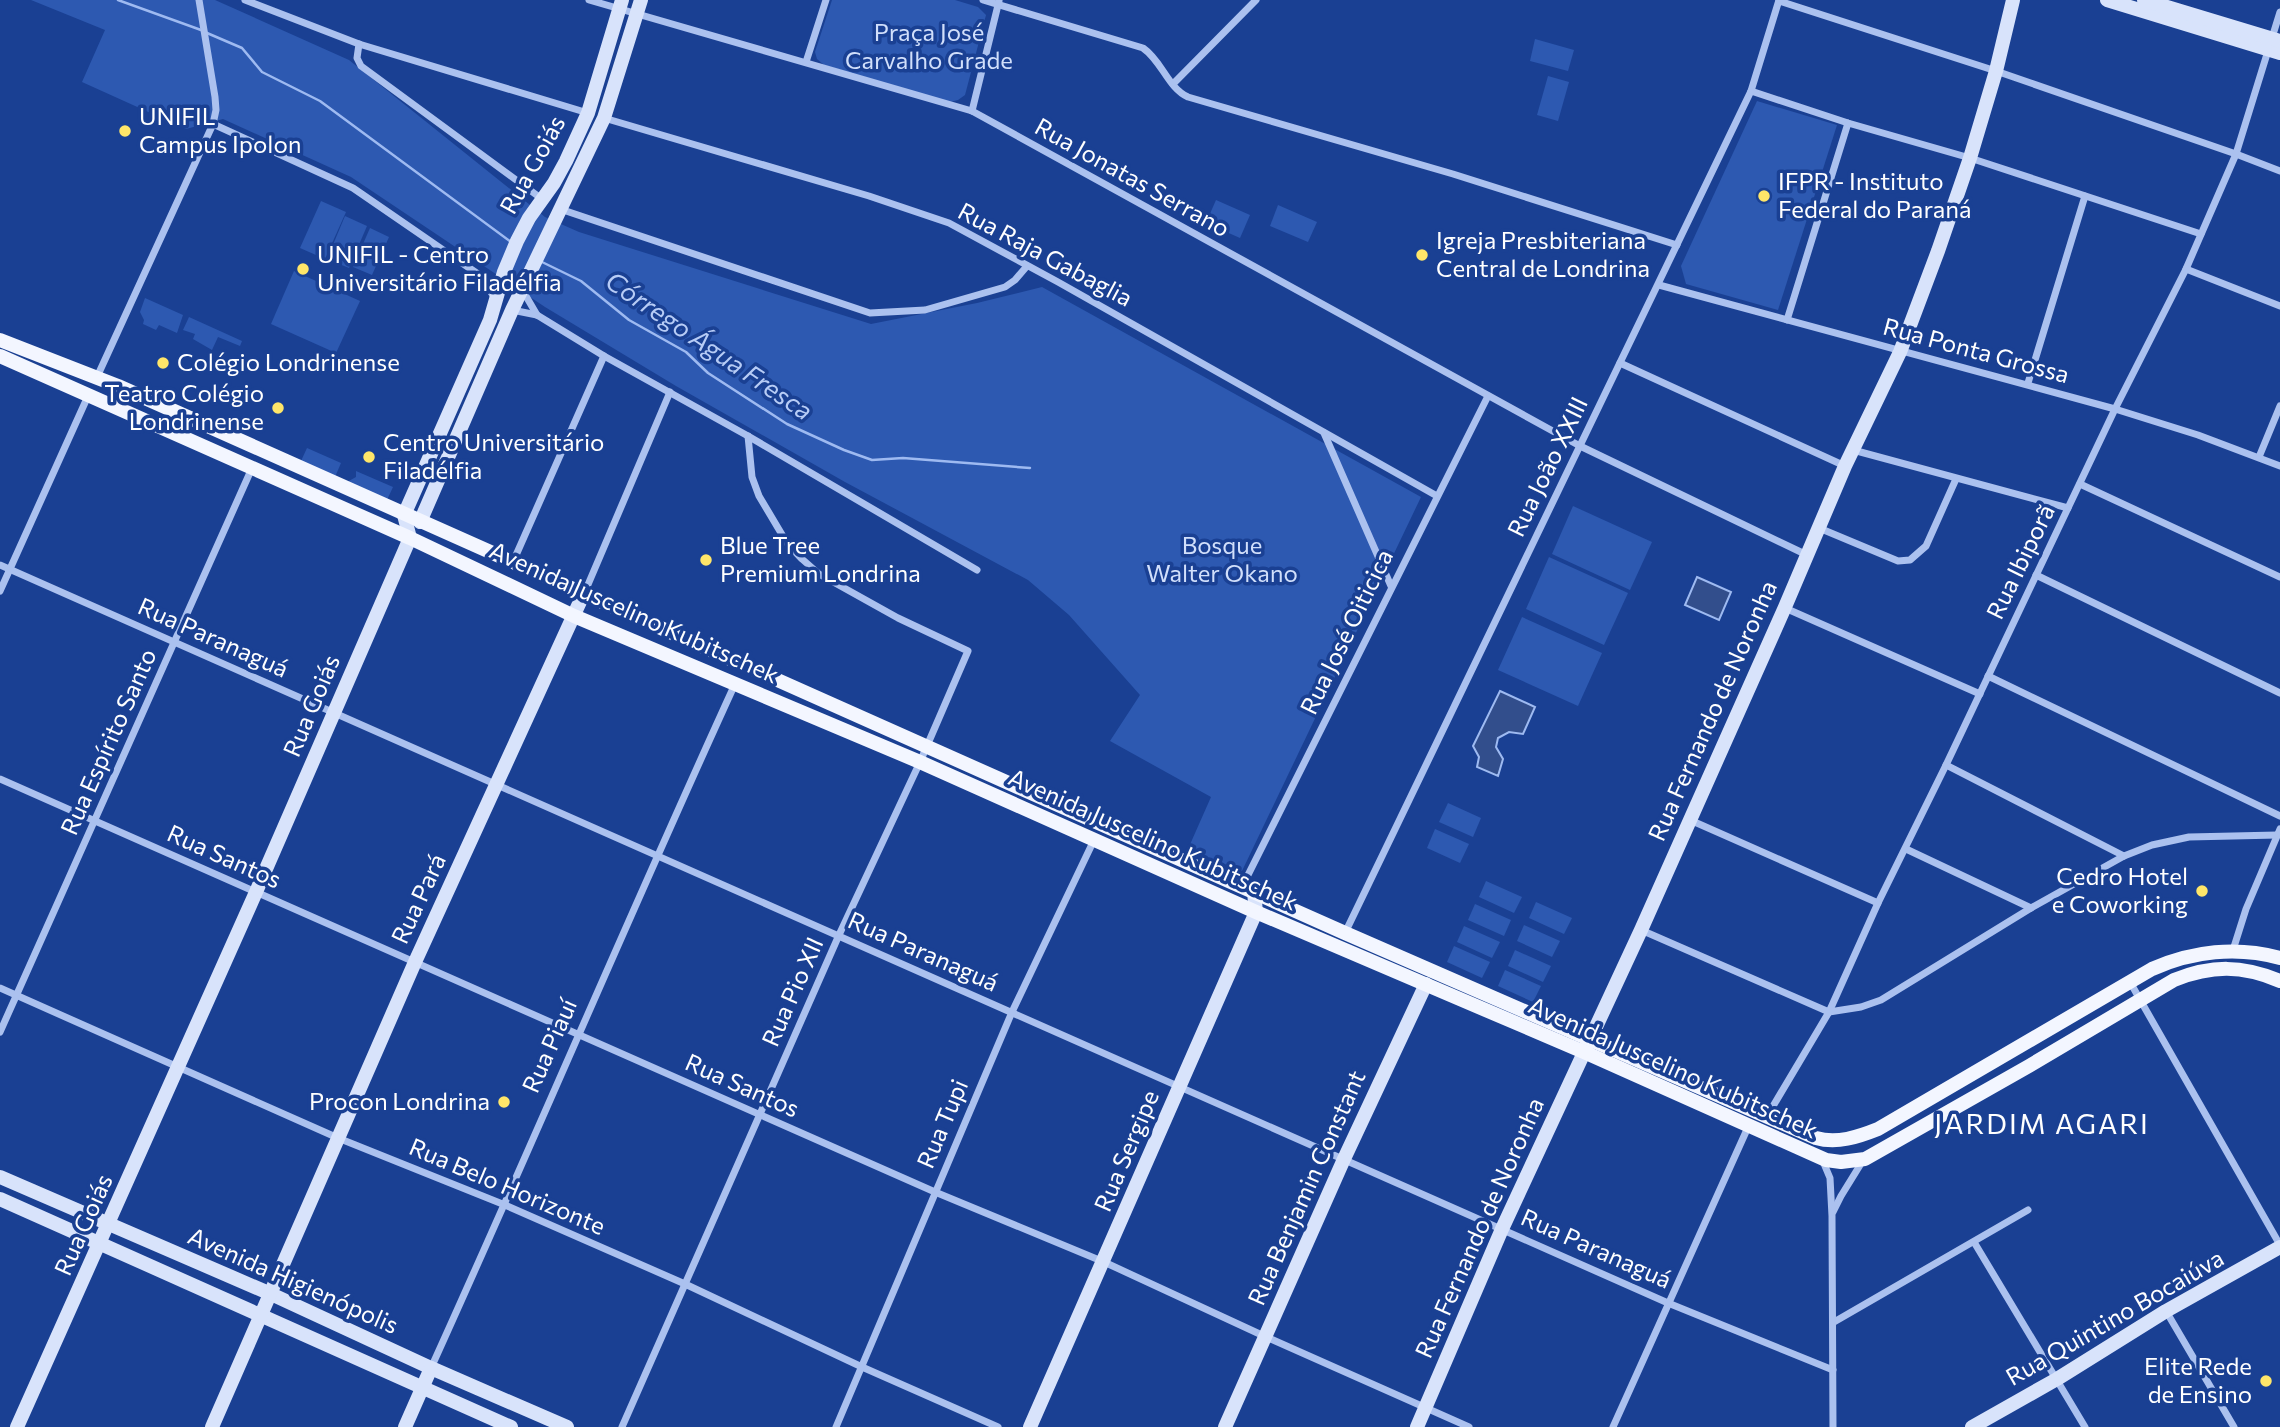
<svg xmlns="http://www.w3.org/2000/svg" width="2280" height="1427" font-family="Commissioner,sans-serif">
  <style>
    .green { fill: #2d59b1 }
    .water { fill: #324e8c; stroke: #9ebaf1; stroke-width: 2 }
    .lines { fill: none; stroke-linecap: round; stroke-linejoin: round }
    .stream { stroke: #9ebaf1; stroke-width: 2.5 }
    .street { stroke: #abc1ef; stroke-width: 7 }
    .secondary { stroke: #d8e3fb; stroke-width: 14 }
    .primary { stroke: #f3f6ff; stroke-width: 14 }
    .poi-dot { fill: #ffe669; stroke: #1a4093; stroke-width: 2.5 }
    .labels { text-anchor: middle; stroke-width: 7; stroke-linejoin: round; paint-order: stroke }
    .park-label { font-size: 24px; fill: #d1dffb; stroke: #1a4093 }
    .poi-label { font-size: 24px; fill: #fff; stroke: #1a4093; text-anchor: start }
    .street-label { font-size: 24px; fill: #fff; stroke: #1a4093 }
    .water-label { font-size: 26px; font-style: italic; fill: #b7ccf6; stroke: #1a4093 }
    .quarter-label { font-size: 28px; letter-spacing: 2px; fill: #fff; stroke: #1a4093 }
  </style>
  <rect width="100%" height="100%" fill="#1a4093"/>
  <g class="green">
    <path d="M31 0H215L349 60 545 217 579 232 871 324 977 303 1042 287 1421 497 1242 871 1188 849 1211 797 1110 741 1140 695 1069 615 1028 580 845 482 676 386 545 307 351 177 223 119 186 129 82 82 105 30Z"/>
    <path d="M832 0H955L978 7 986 15 965 95 958 100 950 102 824 65 817 59 815 52Z"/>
    <path d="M1535 39 1574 50 1568 71 1530 61Z"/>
    <path d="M1548 76 1569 82 1558 121 1537 115Z"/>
    <path d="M1757 101 1837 125 1778 310 1686 284 1681 266Z"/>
    <path d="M1216 200 1250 215 1240 238 1206 223Z"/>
    <path d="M321 201 346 212 325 259 300 248Z"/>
    <path d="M1278 205 1317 222 1308 242 1270 226Z"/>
    <path d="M345 216 367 226 349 268 327 259Z"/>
    <path d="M370 228 389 237 372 275 353 267Z"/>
    <path d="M294 271 360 301 336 353 271 324Z"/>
    <path d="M145 298 183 315 177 333 159 325 156 330 143 324 144 320 140 312Z"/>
    <path d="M189 317 242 341 240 346 218 337 212 350 193 339 195 334 183 330Z"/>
    <path d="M307 448 341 463 335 477 301 461Z"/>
    <path d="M356 471 393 487 387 500 347 482 356 477Z"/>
    <path d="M1573 506 1652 542 1630 590 1552 554Z"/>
    <path d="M1549 557 1628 593 1604 645 1526 609Z"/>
    <path d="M1522 617 1602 653 1578 706 1498 670Z"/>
    <path d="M1448 803 1481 818 1473 837 1439 822Z"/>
    <path d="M1435 829 1469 844 1460 863 1427 848Z"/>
    <path d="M1486 881 1522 897 1514 913 1479 897Z"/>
    <path d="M1536 902 1572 918 1564 934 1529 918Z"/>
    <path d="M1475 904 1511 920 1504 936 1468 920Z"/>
    <path d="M1524 925 1560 941 1552 957 1517 941Z"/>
    <path d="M1464 926 1500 942 1492 958 1457 942Z"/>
    <path d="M1454 946 1490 962 1482 978 1447 962Z"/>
    <path d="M1515 950 1551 966 1543 982 1508 966Z"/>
    <path d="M1505 970 1541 986 1533 1002 1498 986Z"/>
  </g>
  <g class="water">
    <path d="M1697 577 1731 592 1719 620 1685 605Z"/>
    <path d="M1500 691 1535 707 1523 734 1509 732 1498 738 1496 747 1503 759 1498 776 1477 767 1479 757 1473 746Z"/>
  </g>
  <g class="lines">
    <g class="stream">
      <path d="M118 0 201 30"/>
      <path d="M207 33 242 48 262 72 320 101 511 242"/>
      <path d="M542 262 581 281 629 320 686 352 708 373 787 424 844 450 872 460 903 458 1030 468"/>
    </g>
    <g class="street">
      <path d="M245 0 359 44 588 113"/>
      <path d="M589 0 972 111 1580 446 1807 555"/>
      <path d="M983 0 1143 48C1162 61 1168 88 1188 97L1453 174 1677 245"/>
      <path d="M1779 1 1996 71 2236 154 2280 171"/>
      <path d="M359 44 357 58 361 66 542 199"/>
      <path d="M806 62 826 0"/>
      <path d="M1173 84 1256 0"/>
      <path d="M1751 91 1848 123 1970 158 2201 234"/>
      <path d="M972 111 999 1"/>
      <path d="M604 118 869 196 949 223 1058 282 1437 496"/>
      <path d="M213 124 353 188 478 274 495 298"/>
      <path d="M560 209 870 313 925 310 1005 287 1015 280 1027 266"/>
      <path d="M2186 269 2280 306"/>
      <path d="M1659 285 2115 409 2198 435 2280 466"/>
      <path d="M523 291 537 315"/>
      <path d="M512 310 537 315 604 356 748 436 977 570"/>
      <path d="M1787 320 1848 123"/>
      <path d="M1620 363 1845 466"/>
      <path d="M97 377 213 124 216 110 215 97 199 0"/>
      <path d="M2028 383 2085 196"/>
      <path d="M1324 433 1391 586"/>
      <path d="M1853 450 2068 508"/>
      <path d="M2259 457 2280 406"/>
      <path d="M2080 484 2280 577"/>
      <path d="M1819 528 1898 561 1910 560 1926 546 1956 479"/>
      <path d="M513 562 604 356"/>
      <path d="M0 565 1668 1303 1833 1370"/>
      <path d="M2036 575 2280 693"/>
      <path d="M0 591 88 396"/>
      <path d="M584 594 670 392"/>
      <path d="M1785 608 1980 694"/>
      <path d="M1988 676 2280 816"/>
      <path d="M1946 765 2124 856"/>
      <path d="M0 779 935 1192 1104 1262 1264 1336 1469 1427"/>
      <path d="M1690 820 1878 903"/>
      <path d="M1906 849 2031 908"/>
      <path d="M1242 887 1488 396"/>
      <path d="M1641 930 1829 1012"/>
      <path d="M1344 935 1751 91 1779 0"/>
      <path d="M2233 950 2246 909 2280 829"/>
      <path d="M2130 982 2280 1245"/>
      <path d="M0 988 338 1138 505 1205 685 1284 862 1367 998 1427"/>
      <path d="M1829 1012 1861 1007 1881 1000 2031 908 2124 856 2152 845 2189 837 2277 835"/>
      <path d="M0 1032 252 468"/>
      <path d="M1766 1118 1829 1012 1878 903 1946 765 2115 409 2186 269 2236 154 2280 12"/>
      <path d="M1822 1159 1830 1178 1832 1216 1833 1427"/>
      <path d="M1833 1212 1841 1196 1862 1162"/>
      <path d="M1974 1242 2085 1427"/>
      <path d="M2166 1311 2234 1427"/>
      <path d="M1834 1322 2028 1210"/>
      <path d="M431 1368C534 1141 631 911 735 684"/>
      <path d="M622 1427 839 935 920 762 968 651 898 618 819 574 802 559 787 543 759 496 752 477 748 436"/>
      <path d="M836 1427 1012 1012 1094 840"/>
      <path d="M1613 1427 1749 1125"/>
    </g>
    <g class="secondary">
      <path d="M2107 0 2280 53"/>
      <path d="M2144 0 2280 41"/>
      <path d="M420 522 512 310 604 118 641 0"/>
      <path d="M0 1177 271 1294 431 1368 567 1427"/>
      <path d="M0 1199 511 1427"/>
      <path d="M17 1427 256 892 410 538 404 515 490 320 504 272 517 241 529 218 554 183 566 161 588 113 622 0"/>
      <path d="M212 1427 415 962 583 595"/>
      <path d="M405 1427 431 1368"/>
      <path d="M1030 1427 1256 912 1254 892"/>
      <path d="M1225 1427 1344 1159 1426 984"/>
      <path d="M1417 1427 1502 1229 1641 930 1785 607 1845 466 1900 352 1938 251 1970 158 1996 71 2013 0"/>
      <path d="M1972 1427 2057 1379 2166 1311 2280 1247"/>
    </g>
    <g class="primary">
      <path d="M0 340 118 386 1345 933 1816 1138C1837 1144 1858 1137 1878 1129L2152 969C2192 951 2237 946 2280 958"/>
      <path d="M0 356 410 538 574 616 920 762 1256 912 1584 1052 1826 1160 1841 1162 1865 1159 2029 1066 2174 980C2212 965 2242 965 2280 981"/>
    </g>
  </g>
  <g class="poi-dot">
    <circle cx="125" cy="131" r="7"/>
    <circle cx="1764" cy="196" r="7"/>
    <circle cx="1422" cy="255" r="7"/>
    <circle cx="303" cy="269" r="7"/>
    <circle cx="163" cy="363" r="7"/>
    <circle cx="278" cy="408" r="7"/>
    <circle cx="369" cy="457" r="7"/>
    <circle cx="706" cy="560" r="7"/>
    <circle cx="2202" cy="891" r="7"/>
    <circle cx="504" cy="1102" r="7"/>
    <circle cx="2266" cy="1381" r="7"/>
  </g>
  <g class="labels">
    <g class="park-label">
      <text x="929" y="41">Praça José<tspan x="929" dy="28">Carvalho Grade</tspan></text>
      <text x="1222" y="554">Bosque<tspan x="1222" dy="28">Walter Okano</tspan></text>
    </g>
    <g class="poi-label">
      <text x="139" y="125">UNIFIL<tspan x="139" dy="28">Campus Ipolon</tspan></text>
      <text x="1778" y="190">IFPR - Instituto<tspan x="1778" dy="28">Federal do Paraná</tspan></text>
      <text x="1436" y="249">Igreja Presbiteriana<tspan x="1436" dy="28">Central de Londrina</tspan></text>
      <text x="317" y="263">UNIFIL - Centro<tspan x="317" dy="28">Universitário Filadélfia</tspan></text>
      <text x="177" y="371">Colégio Londrinense</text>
      <text x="264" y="402" text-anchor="end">Teatro Colégio<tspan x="264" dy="28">Londrinense</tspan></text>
      <text x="383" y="451">Centro Universitário<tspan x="383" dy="28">Filadélfia</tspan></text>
      <text x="720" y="554">Blue Tree<tspan x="720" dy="28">Premium Londrina</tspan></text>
      <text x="2188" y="885" text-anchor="end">Cedro Hotel<tspan x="2188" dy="28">e Coworking</tspan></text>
      <text x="490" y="1110" text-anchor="end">Procon Londrina</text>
      <text x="2252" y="1375" text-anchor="end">Elite Rede<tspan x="2252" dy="28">de Ensino</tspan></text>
    </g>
    <g class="street-label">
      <text transform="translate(533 165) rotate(-61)" y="8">Rua Goiás</text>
      <text transform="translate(1132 178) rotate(29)" y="8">Rua Jonatas Serrano</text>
      <text transform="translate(1045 255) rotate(28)" y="8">Rua Raja Gabaglia</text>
      <text transform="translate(1976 351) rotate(15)" y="8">Rua Ponta Grossa</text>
      <text transform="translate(1548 467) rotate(-64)" y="8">Rua João XXIII</text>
      <text transform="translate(2021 562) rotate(-64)" y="8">Rua Ibiporã</text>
      <text transform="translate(634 613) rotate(24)" y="8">Avenida Juscelino Kubitschek</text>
      <text transform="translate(1347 632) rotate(-64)" y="8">Rua José Oiticica</text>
      <text transform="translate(213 638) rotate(24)" y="8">Rua Paranaguá</text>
      <text transform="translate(312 706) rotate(-67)" y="8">Rua Goiás</text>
      <text transform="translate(1713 711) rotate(-66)" y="8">Rua Fernando de Noronha</text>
      <text transform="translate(109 742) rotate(-66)" y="8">Rua Espírito Santo</text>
      <text transform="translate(1153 840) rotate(24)" y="8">Avenida Juscelino Kubitschek</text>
      <text transform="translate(224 857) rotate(24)" y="8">Rua Santos</text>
      <text transform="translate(419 899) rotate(-65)" y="8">Rua Pará</text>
      <text transform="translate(923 952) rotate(24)" y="8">Rua Paranaguá</text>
      <text transform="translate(793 992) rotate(-66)" y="8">Rua Pio XII</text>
      <text transform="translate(550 1046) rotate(-66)" y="8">Rua Piauí</text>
      <text transform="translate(1673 1068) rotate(24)" y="8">Avenida Juscelino Kubitschek</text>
      <text transform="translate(742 1086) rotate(24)" y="8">Rua Santos</text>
      <text transform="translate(943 1124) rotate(-67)" y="8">Rua Tupi</text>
      <text transform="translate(1127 1151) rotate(-67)" y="8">Rua Sergipe</text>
      <text transform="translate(507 1187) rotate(23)" y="8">Rua Belo Horizonte</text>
      <text transform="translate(1307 1188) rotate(-66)" y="8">Rua Benjamin Constant</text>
      <text transform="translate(84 1225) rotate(-66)" y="8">Rua Goiás</text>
      <text transform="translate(1480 1228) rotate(-66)" y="8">Rua Fernando de Noronha</text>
      <text transform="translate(1596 1249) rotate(24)" y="8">Rua Paranaguá</text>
      <text transform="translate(293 1281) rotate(24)" y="8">Avenida Higienópolis</text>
      <text transform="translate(2115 1318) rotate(-30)" y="8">Rua Quintino Bocaiúva</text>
    </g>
    <g class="water-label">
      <text transform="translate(709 346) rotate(34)" y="9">Córrego Água Fresca</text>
    </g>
    <g class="quarter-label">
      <text x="2042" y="1134">JARDIM AGARI</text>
    </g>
  </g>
</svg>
